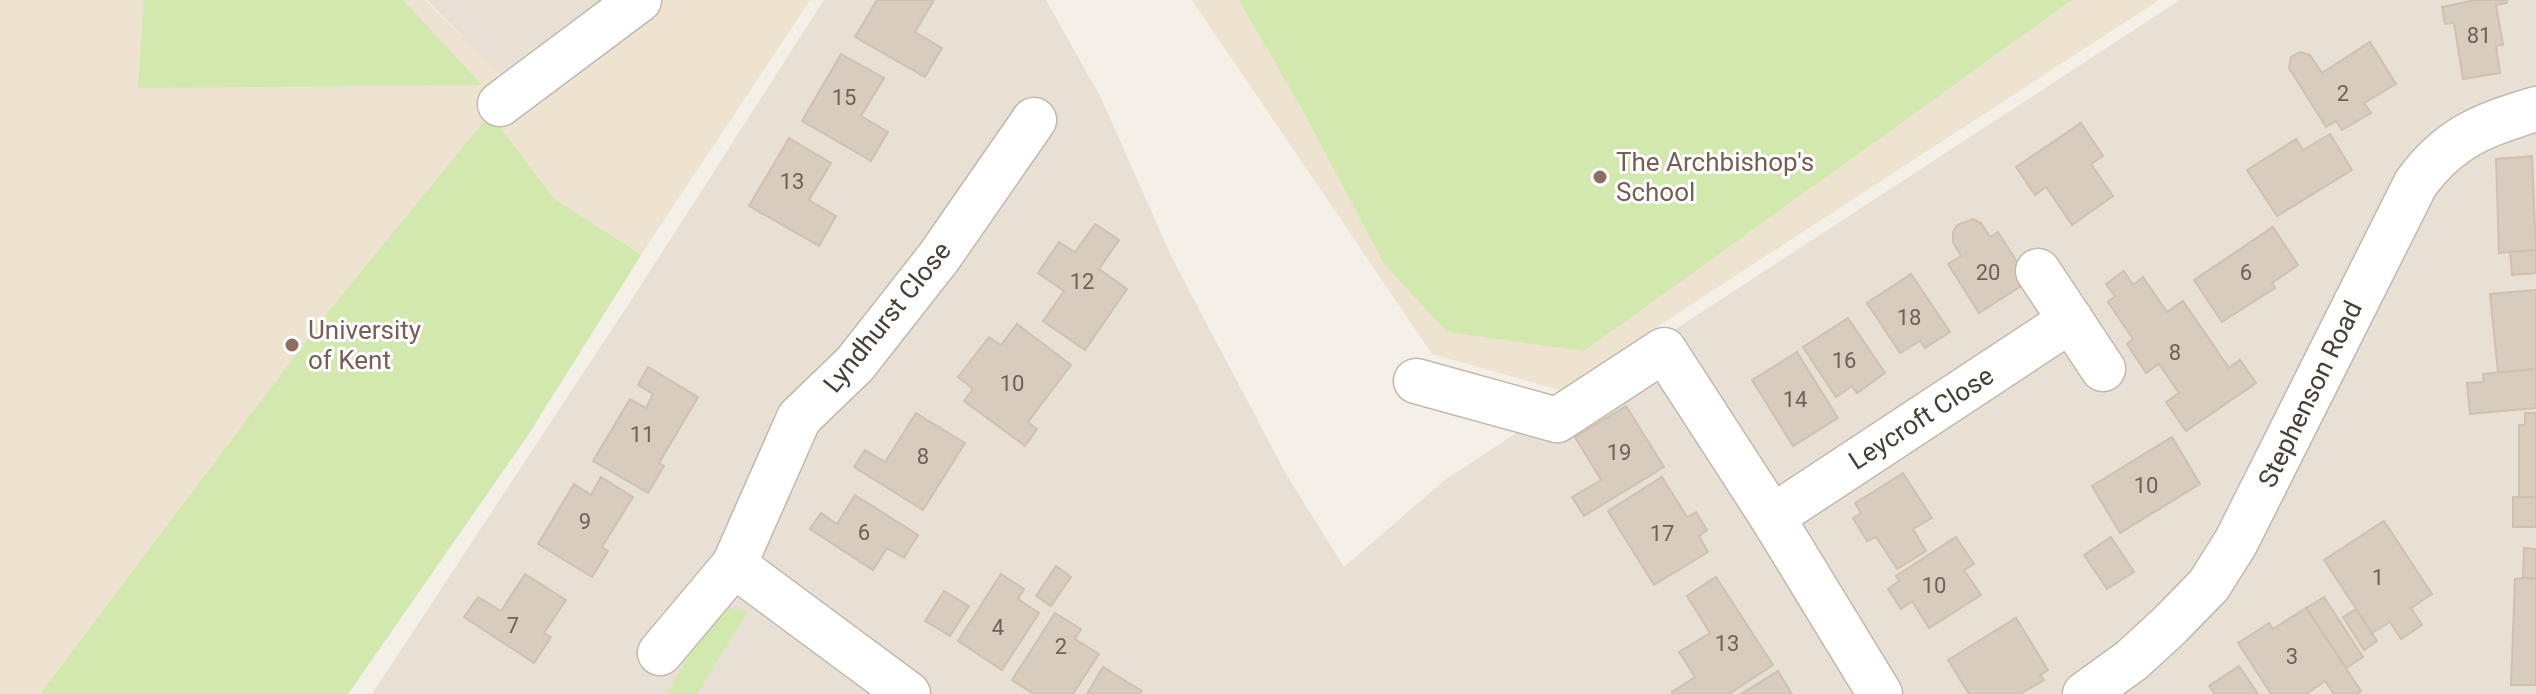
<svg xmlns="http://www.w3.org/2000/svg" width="2536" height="694" font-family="Roboto,sans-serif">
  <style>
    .residential { fill: #e8e0d5 }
    .education { fill: #ede3d0 }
    .green { fill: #d3e8af }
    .building { fill: #d8ccbf; stroke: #d0c1af; stroke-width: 2 }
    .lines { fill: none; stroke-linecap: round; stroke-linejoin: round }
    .minor-casing { stroke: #c2b9ac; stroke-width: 47 }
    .minor { stroke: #fff; stroke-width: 44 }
    .education-dot { fill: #8d6e63; stroke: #fff; stroke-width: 3 }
    .labels { text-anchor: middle; stroke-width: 6; stroke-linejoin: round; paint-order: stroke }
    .number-label { font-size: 22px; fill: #6b6258 }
    .education-label { font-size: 26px; fill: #785e54; stroke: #fff; text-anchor: start }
    .street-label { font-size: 26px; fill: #473f36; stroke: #fff }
  </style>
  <rect width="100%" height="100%" fill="#f4efe7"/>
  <g class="residential">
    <path d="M427 0H609L505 80Z"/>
    <path d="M824 0H1046L1101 98 1172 258 1286 474 1344 567 1446 479 2180 0H2536V694H372L643 282Z"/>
  </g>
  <g class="education">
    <path d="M0 0H425L517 91 639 0H810L641 255 528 435 348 694H0Z"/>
    <path d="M1192 0H2159L1560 390 1432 354Z"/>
  </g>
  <g class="green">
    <path d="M144 0H403L482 85 138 88Z"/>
    <path d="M1239 0H2072L1584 351 1447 332 1384 264 1307 118Z"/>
    <path d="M490 114 553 198 641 255 528 435 348 694H40L329 311Z"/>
    <path d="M727 608 748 611 697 694H667L715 609Z"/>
  </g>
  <g class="building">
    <path d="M877 0H934L915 32 942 48 925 77 855 37Z"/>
    <path d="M2475 0H2507V3L2496 5 2503 45 2496 46 2500 73 2463 79 2454 23 2445 24 2442 7Z"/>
    <path d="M2370 42 2396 84 2364 103 2371 113 2342 130 2336 121 2326 127 2289 68 2291 57 2300 52 2310 55 2322 73Z"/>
    <path d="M841 54 884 78 861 116 888 132 871 161 802 121Z"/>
    <path d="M2081 123 2103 156 2091 164 2113 196 2072 225 2046 187 2035 195 2016 167Z"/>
    <path d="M2330 134 2352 170 2277 216 2247 170 2296 139 2303 150Z"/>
    <path d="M789 138 831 163 809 200 836 216 819 246 749 206Z"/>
    <path d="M2532 156 2536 250 2499 253 2496 159Z"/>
    <path d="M1973 219 1981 223 1990 237 1998 232 2029 281 1979 313 1948 264 1961 256 1953 242V232L1957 225Z"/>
    <path d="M1095 224 1119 240 1099 269 1127 289 1085 350 1043 321 1064 291 1038 273 1059 242 1075 252Z"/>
    <path d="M2273 227 2298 265 2272 283 2275 288 2222 322 2194 280Z"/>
    <path d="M2536 250V273L2512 275 2510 252Z"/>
    <path d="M2124 271 2133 285 2143 277 2167 312 2183 301 2229 368 2240 360 2256 383 2186 431 2166 402 2179 393 2159 364 2146 373 2127 344 2133 339 2108 302 2115 296 2106 284Z"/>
    <path d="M1911 274 1950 332 1925 348 1920 341 1900 353 1867 303Z"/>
    <path d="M2536 290V369L2498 373 2490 294Z"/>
    <path d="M1848 318 1885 373 1857 393 1852 386 1836 397 1803 347Z"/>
    <path d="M1017 324 1071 365 1028 422 1037 429 1025 446 964 401 973 389 958 377 989 337 1001 345Z"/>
    <path d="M1797 352 1838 418 1793 446 1752 380Z"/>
    <path d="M648 367 698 397 659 463 664 466 648 493 593 461 630 399 646 408 653 394 638 385Z"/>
    <path d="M2536 369V408L2470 414 2467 383 2484 382 2483 374Z"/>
    <path d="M1626 406 1664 467 1584 516 1572 497 1601 480 1575 437Z"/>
    <path d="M916 413 965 443 923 510 854 467 865 450 885 462Z"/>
    <path d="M2525 413H2536V497H2519V425H2525Z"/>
    <path d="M2172 437 2200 484 2120 533 2092 486Z"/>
    <path d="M1903 473 1932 518 1913 529 1926 551 1897 569 1876 537 1867 541 1853 518 1861 513 1855 503Z"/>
    <path d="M601 477 633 497 602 547 608 551 592 577 538 544 574 484 591 495Z"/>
    <path d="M1662 477 1687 517 1696 512 1707 530 1699 536 1708 552 1654 585 1608 511Z"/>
    <path d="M855 495 918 535 904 558 887 548 873 570 810 529 821 513 837 524Z"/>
    <rect x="2513" y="497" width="23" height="30"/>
    <path d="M2384 521 2432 594 2411 608 2422 625 2401 639 2390 622 2372 633 2324 560Z"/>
    <path d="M1956 537 1974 564 1964 570 1981 595 1929 628 1912 601 1901 609 1888 589 1899 581 1896 576Z"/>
    <path d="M2111 537 2134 572 2107 589 2084 555Z"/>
    <path d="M2524 548 2536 549V579L2523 578Z"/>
    <path d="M1056 566 1071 577 1051 606 1036 596Z"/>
    <path d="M525 574 566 600 544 633 551 637 534 663 464 617 478 597 501 611Z"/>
    <path d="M1001 574 1024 589 1018 599 1039 613 1002 670 958 641Z"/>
    <path d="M1716 577 1773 665 1729 694H1674L1672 692 1695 677 1679 652 1710 633 1687 596Z"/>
    <path d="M2523 578 2536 579V685H2511L2515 579Z"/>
    <path d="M944 591 969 606 950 636 925 621Z"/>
    <path d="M2324 597 2363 657 2346 668 2306 608Z"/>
    <path d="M2306 608 2361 691 2356 694H2334L2325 681 2306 694H2271L2238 643 2269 623 2273 629Z"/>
    <path d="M2356 609 2377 641 2364 650 2343 617Z"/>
    <path d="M1055 613 1081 629 1075 639 1099 654 1073 694H1034L1012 680Z"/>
    <path d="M2016 618 2048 670 2040 675 2044 680 2020 694H1969L1948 660Z"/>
    <path d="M2239 666 2258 694H2215L2209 686Z"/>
    <path d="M1103 667 1142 691 1140 694H1087Z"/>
    <path d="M1778 671 1792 694H1741Z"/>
  </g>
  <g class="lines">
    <g class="minor-casing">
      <g id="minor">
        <path d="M500 104 639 0"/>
        <path d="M2038 271 2103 369"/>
        <path d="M1416 381 1557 420 1664 350 1772 517 1880 694"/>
        <path d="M1772 517 2071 320"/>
        <path d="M660 653 734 565"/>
        <path d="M908 694 734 565 799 418 855 364 939 257 1034 120"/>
        <path d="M2085 694 2132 660 2170 625 2209 585 2236 542 2416 183C2450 137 2483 125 2536 109"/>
      </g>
    </g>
    <use href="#minor" class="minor"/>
  </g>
  <g class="education-dot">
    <circle cx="1600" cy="177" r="8"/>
    <circle cx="292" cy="345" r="8"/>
  </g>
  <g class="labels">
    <g class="number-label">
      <text x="2479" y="43">81</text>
      <text x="2343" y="101">2</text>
      <text x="844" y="105">15</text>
      <text x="792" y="189">13</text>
      <text x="1988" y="280">20</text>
      <text x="2246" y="280">6</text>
      <text x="1082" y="289">12</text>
      <text x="1909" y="325">18</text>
      <text x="2175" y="360">8</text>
      <text x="1844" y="368">16</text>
      <text x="1012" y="391">10</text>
      <text x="1795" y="407">14</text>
      <text x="642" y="442">11</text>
      <text x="1619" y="460">19</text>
      <text x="923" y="464">8</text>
      <text x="2146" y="493">10</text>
      <text x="585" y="529">9</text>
      <text x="864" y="540">6</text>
      <text x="1662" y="541">17</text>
      <text x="2378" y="585">1</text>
      <text x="1934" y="593">10</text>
      <text x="513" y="633">7</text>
      <text x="998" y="635">4</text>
      <text x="1727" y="651">13</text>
      <text x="1061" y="654">2</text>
      <text x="2292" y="664">3</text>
    </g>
    <g class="education-label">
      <text x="1616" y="171">The Archbishop's<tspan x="1616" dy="30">School</tspan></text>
      <text x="308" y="339">University<tspan x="308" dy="30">of Kent</tspan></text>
    </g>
    <g class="street-label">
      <text transform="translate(887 317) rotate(-51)" y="9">Lyndhurst Close</text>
      <text transform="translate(2310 394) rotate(-64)" y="9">Stephenson Road</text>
      <text transform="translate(1921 418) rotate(-33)" y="9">Leycroft Close</text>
    </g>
  </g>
</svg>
